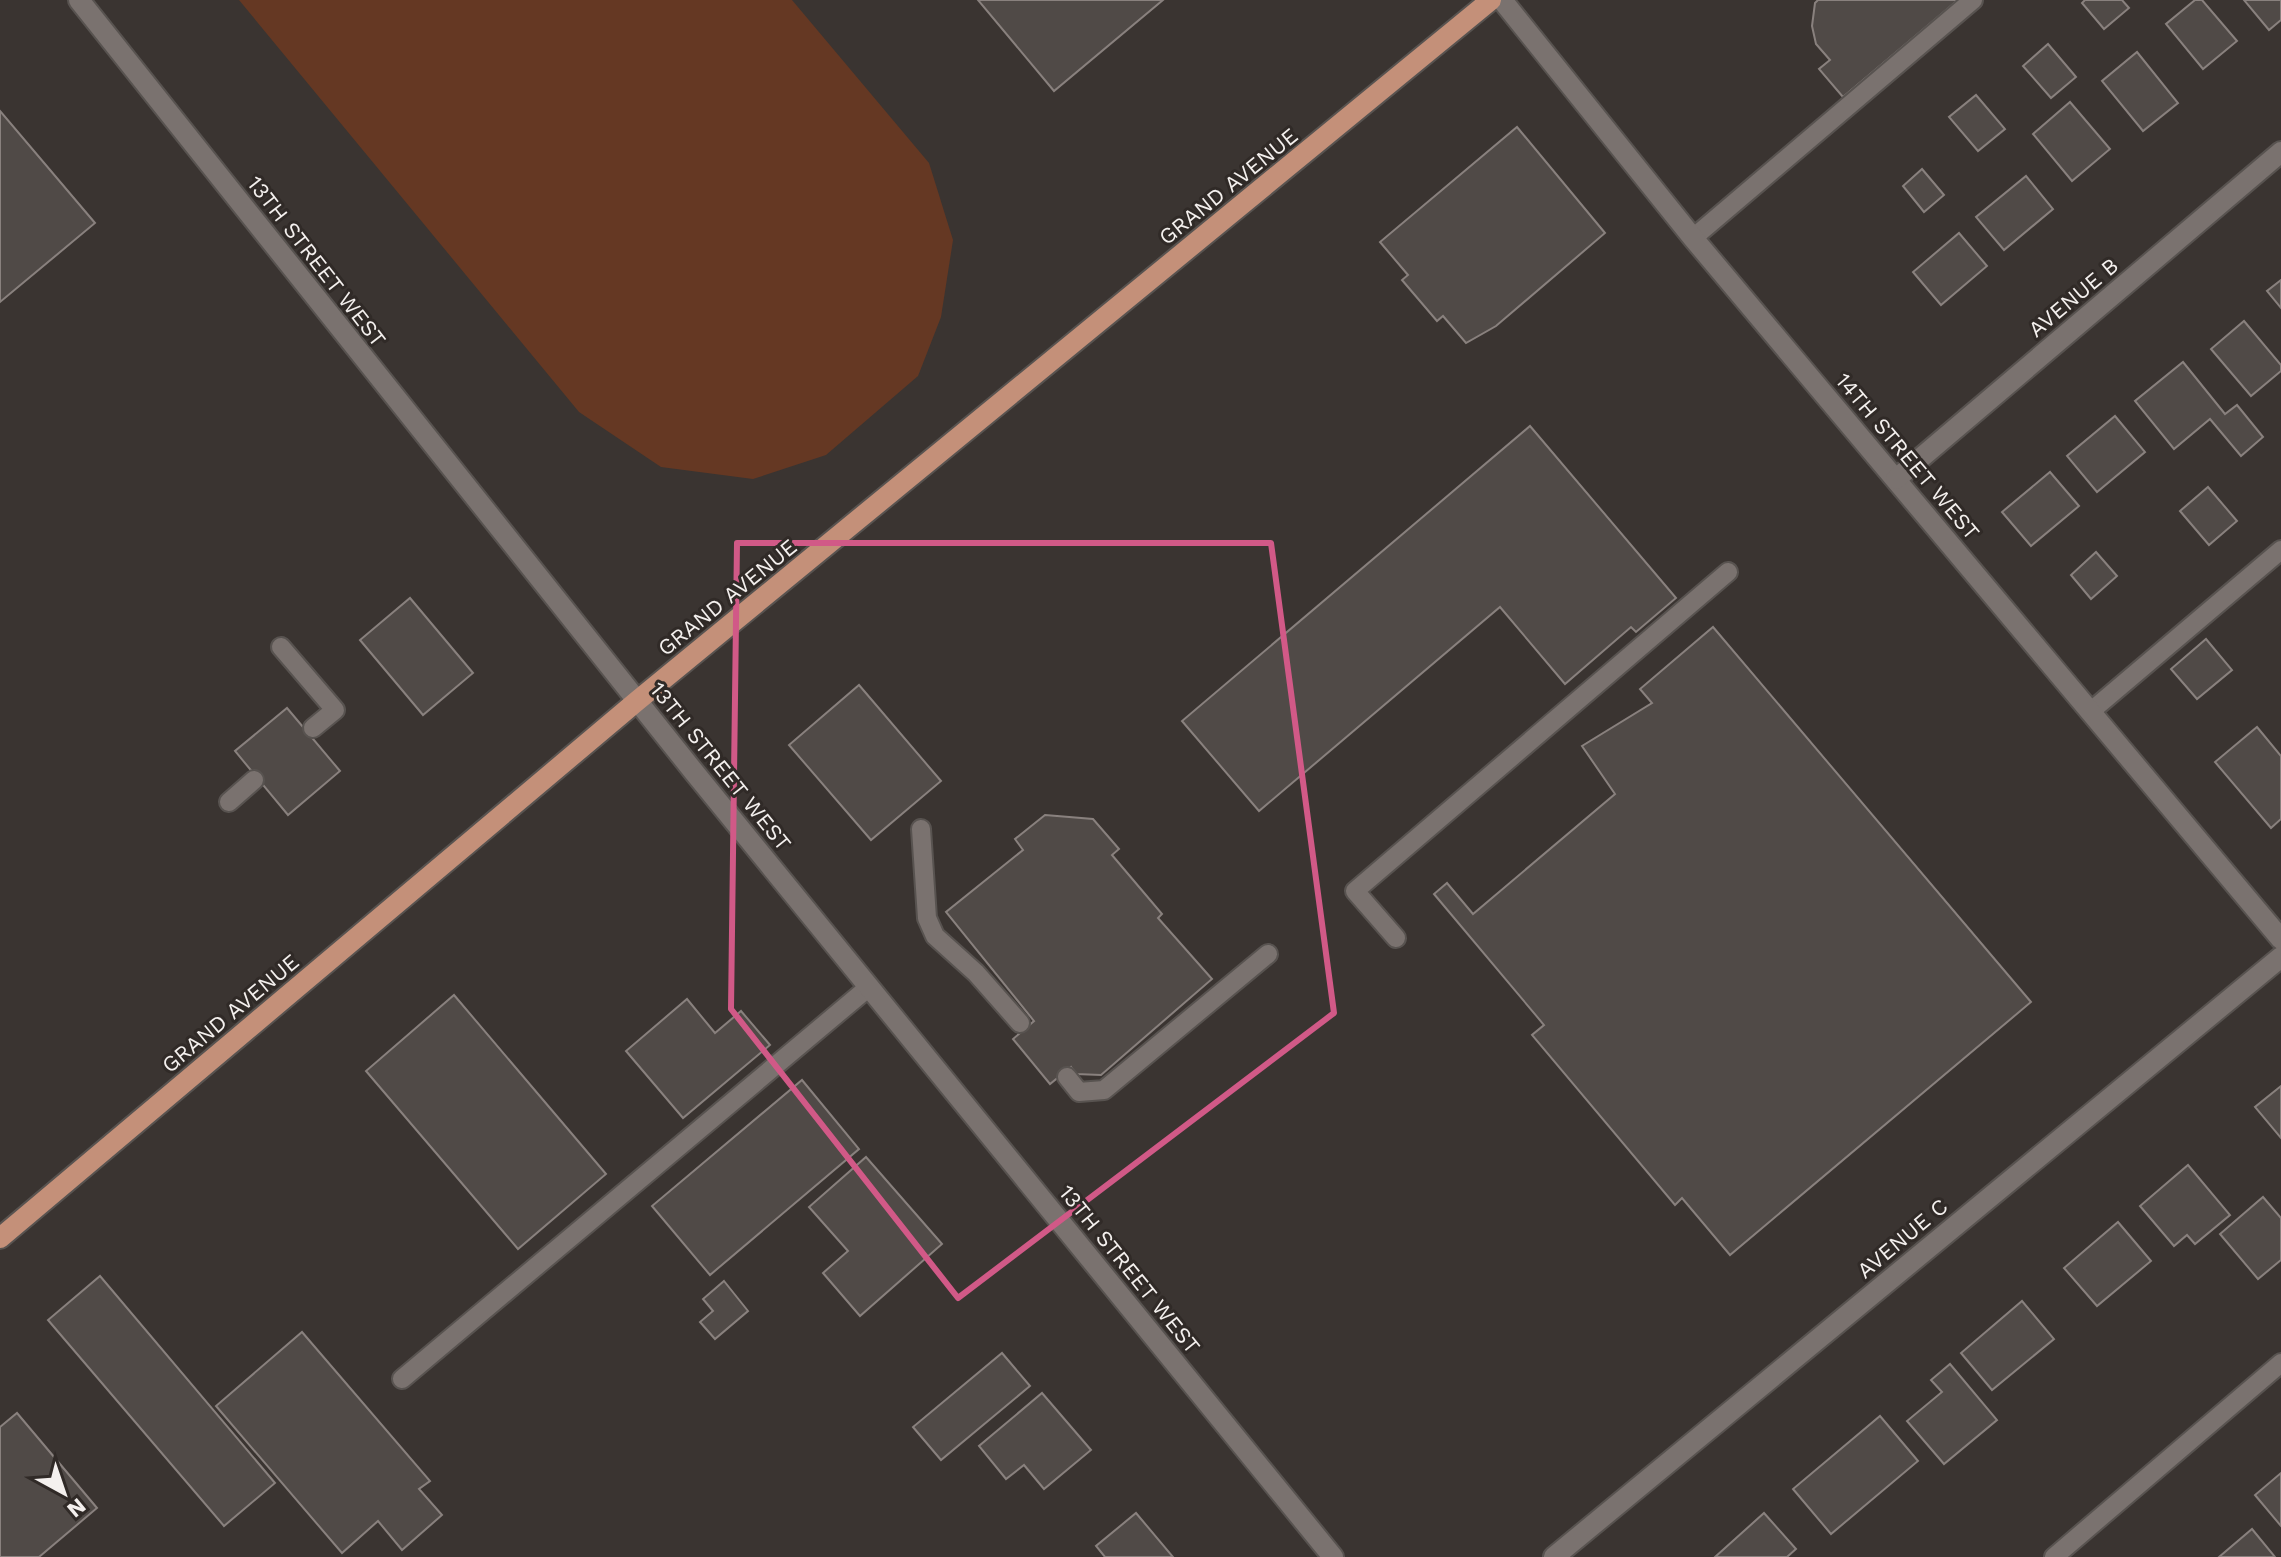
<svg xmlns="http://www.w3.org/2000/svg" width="2281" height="1557" font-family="'Work Sans',sans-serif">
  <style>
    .green { fill: #653823 }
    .building { fill: #504a47; stroke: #89817e; stroke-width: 2 }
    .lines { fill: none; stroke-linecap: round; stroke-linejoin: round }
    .service-casing { stroke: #585350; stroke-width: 22 }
    .minor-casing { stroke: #585350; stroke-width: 24 }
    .tertiary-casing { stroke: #585350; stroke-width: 24 }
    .primary-casing { stroke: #585350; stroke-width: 24 }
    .service { stroke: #7a726f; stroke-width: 18 }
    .minor { stroke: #7a726f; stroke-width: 20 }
    .tertiary { stroke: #7a726f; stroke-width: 20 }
    .primary { stroke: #c49079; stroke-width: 20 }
    .marked { fill: none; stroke: #d15987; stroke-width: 6; stroke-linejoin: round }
    .labels { text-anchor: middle; stroke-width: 6; stroke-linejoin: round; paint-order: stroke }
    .street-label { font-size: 22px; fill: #f4f0ee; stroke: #302a27 }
  </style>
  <rect width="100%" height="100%" fill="#3a3431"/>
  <path class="green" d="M239 0H792L929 163 953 240 941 317 918 376 826 455 753 479 661 467 579 412Z"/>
  <g class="building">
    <path d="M978 0H1163L1054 91Z"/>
    <path d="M1818 0H1958L1843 97 1819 69 1830 60 1816 44 1812 26 1815 3Z"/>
    <path d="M2085 0H2122L2129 8 2104 29 2082 3Z"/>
    <path d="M2195 0H2202L2237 41 2203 69 2166 24Z"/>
    <path d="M2244 0H2281V20L2269 30Z"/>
    <path d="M2048 44 2076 77 2051 98 2023 66Z"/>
    <path d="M2137 52 2178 103 2143 131 2102 81Z"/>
    <path d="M1976 95 2005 129 1978 151 1949 117Z"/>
    <path d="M2070 102 2110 149 2072 181 2033 134Z"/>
    <path d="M0 111 95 223 0 302Z"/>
    <path d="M1517 127 1605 233 1496 326 1466 343 1443 316 1437 321 1402 280 1408 275 1380 242Z"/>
    <path d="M1922 169 1944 195 1924 212 1903 186Z"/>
    <path d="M2026 176 2053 209 2004 250 1976 217Z"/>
    <path d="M1959 233 1987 266 1941 305 1913 272Z"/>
    <path d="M2281 280V308L2267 291Z"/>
    <path d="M2244 321 2281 365V371L2251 396 2211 349Z"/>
    <path d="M2183 362 2225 414 2237 405 2263 437 2241 456 2210 419 2174 449 2135 401Z"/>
    <path d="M2115 416 2145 452 2097 492 2067 456Z"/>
    <path d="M1530 426 1676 598 1636 632 1631 627 1565 684 1500 607 1259 811 1182 721Z"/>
    <path d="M2050 472 2079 506 2031 546 2002 512Z"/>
    <path d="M2208 487 2237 521 2209 545 2180 511Z"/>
    <path d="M2096 552 2117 576 2091 599 2071 575Z"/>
    <path d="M410 598 473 673 423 715 360 640Z"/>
    <path d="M1713 627 2031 1002 1730 1255 1682 1198 1675 1205 1532 1035 1544 1025 1434 894 1447 883 1473 914 1615 794 1582 746 1652 703 1640 689Z"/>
    <path d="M2206 639 2232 670 2197 699 2171 669Z"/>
    <path d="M859 685 941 781 871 840 789 745Z"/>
    <path d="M287 708 340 771 288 815 235 751Z"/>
    <path d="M2257 727 2281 756V819L2271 828 2215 762Z"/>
    <path d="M1045 815 1093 819 1119 849 1112 855 1162 914 1158 918 1212 979 1101 1075 1076 1074 1071 1067 1050 1084 1013 1039 1034 1021 946 912 1023 850 1015 839Z"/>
    <path d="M454 995 606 1174 518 1249 366 1071Z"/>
    <path d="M687 999 715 1033 741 1011 770 1045 683 1118 626 1051Z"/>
    <path d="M802 1080 859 1149 710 1275 652 1206Z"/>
    <path d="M2281 1086V1138L2255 1107Z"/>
    <path d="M866 1157 942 1244 860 1316 823 1273 848 1251 809 1207Z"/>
    <path d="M2188 1165 2230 1215 2195 1244 2187 1235 2174 1246 2140 1206Z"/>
    <path d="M2263 1197 2281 1218V1260L2258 1279 2220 1234Z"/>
    <path d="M2118 1222 2151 1261 2097 1306 2064 1268Z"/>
    <path d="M100 1276 275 1483 224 1526 48 1320Z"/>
    <path d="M724 1281 748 1311 715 1339 700 1322 713 1311 703 1299Z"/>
    <path d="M2022 1301 2054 1339 1992 1390 1961 1353Z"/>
    <path d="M302 1332 430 1481 419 1489 442 1515 402 1550 378 1521 342 1553 216 1406Z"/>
    <path d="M1002 1353 1030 1386 941 1460 913 1427Z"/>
    <path d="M1950 1364 1997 1420 1944 1464 1907 1421 1942 1392 1931 1380Z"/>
    <path d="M1042 1393 1091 1450 1044 1489 1024 1465 1006 1479 979 1446Z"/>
    <path d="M17 1413 97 1508 39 1557H0V1427Z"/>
    <path d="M1880 1416 1918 1461 1831 1534 1793 1489Z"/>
    <path d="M2281 1473V1526L2255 1495Z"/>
    <path d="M1136 1513 1173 1557H1105L1096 1546Z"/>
    <path d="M1764 1513 1796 1549 1787 1557H1715Z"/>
    <path d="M2252 1529 2275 1557H2219Z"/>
  </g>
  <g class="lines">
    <g class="service-casing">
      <g id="service">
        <path d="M1693 238 1973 0"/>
        <path d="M281 647 335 710 313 728"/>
        <path d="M2090 712 2281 550"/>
        <path d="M229 802 254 780"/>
        <path d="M921 829 927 918 935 936 976 973 1020 1023"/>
        <path d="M1396 938 1355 891 1728 572"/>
        <path d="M1067 1077 1079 1092 1104 1090 1268 954"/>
        <path d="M402 1379 869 987"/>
        <path d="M2054 1557 2281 1363"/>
      </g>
    </g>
    <g class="minor-casing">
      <g id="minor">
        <path d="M1502 0 1693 238 2281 939"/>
        <path d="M1896 479 2281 152"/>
        <path d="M1554 1557 2281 957"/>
      </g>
    </g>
    <g class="tertiary-casing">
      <path id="tertiary" d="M79 0 694 772 1333 1557"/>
    </g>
    <g class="primary-casing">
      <path id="primary" d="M0 1238 637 701 1491 0"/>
    </g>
    <use href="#service" class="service"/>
    <use href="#minor" class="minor"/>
    <use href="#tertiary" class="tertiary"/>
    <use href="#primary" class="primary"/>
  </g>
  <path class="marked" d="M737 543H1271L1334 1013 958 1298 731 1009Z"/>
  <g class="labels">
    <g class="street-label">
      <text transform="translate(1228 186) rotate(-39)" y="8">GRAND AVENUE</text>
      <text transform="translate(317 261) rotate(52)" y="8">13TH STREET WEST</text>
      <text transform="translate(2073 297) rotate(-40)" y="8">AVENUE B</text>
      <text transform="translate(1908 456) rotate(50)" y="8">14TH STREET WEST</text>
      <text transform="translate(727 597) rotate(-39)" y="8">GRAND AVENUE</text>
      <text transform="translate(721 766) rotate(51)" y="8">13TH STREET WEST</text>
      <text transform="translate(230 1013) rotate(-40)" y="8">GRAND AVENUE</text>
      <text transform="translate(1902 1238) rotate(-40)" y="8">AVENUE C</text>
      <text transform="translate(1130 1269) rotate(51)" y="8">13TH STREET WEST</text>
    </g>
  </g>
  <g transform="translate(64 1493) rotate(140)" stroke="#302a27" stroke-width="6" paint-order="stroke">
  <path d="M0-6L14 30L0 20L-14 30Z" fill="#f4f0ee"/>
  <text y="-12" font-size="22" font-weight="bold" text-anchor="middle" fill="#f4f0ee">N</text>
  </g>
</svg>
